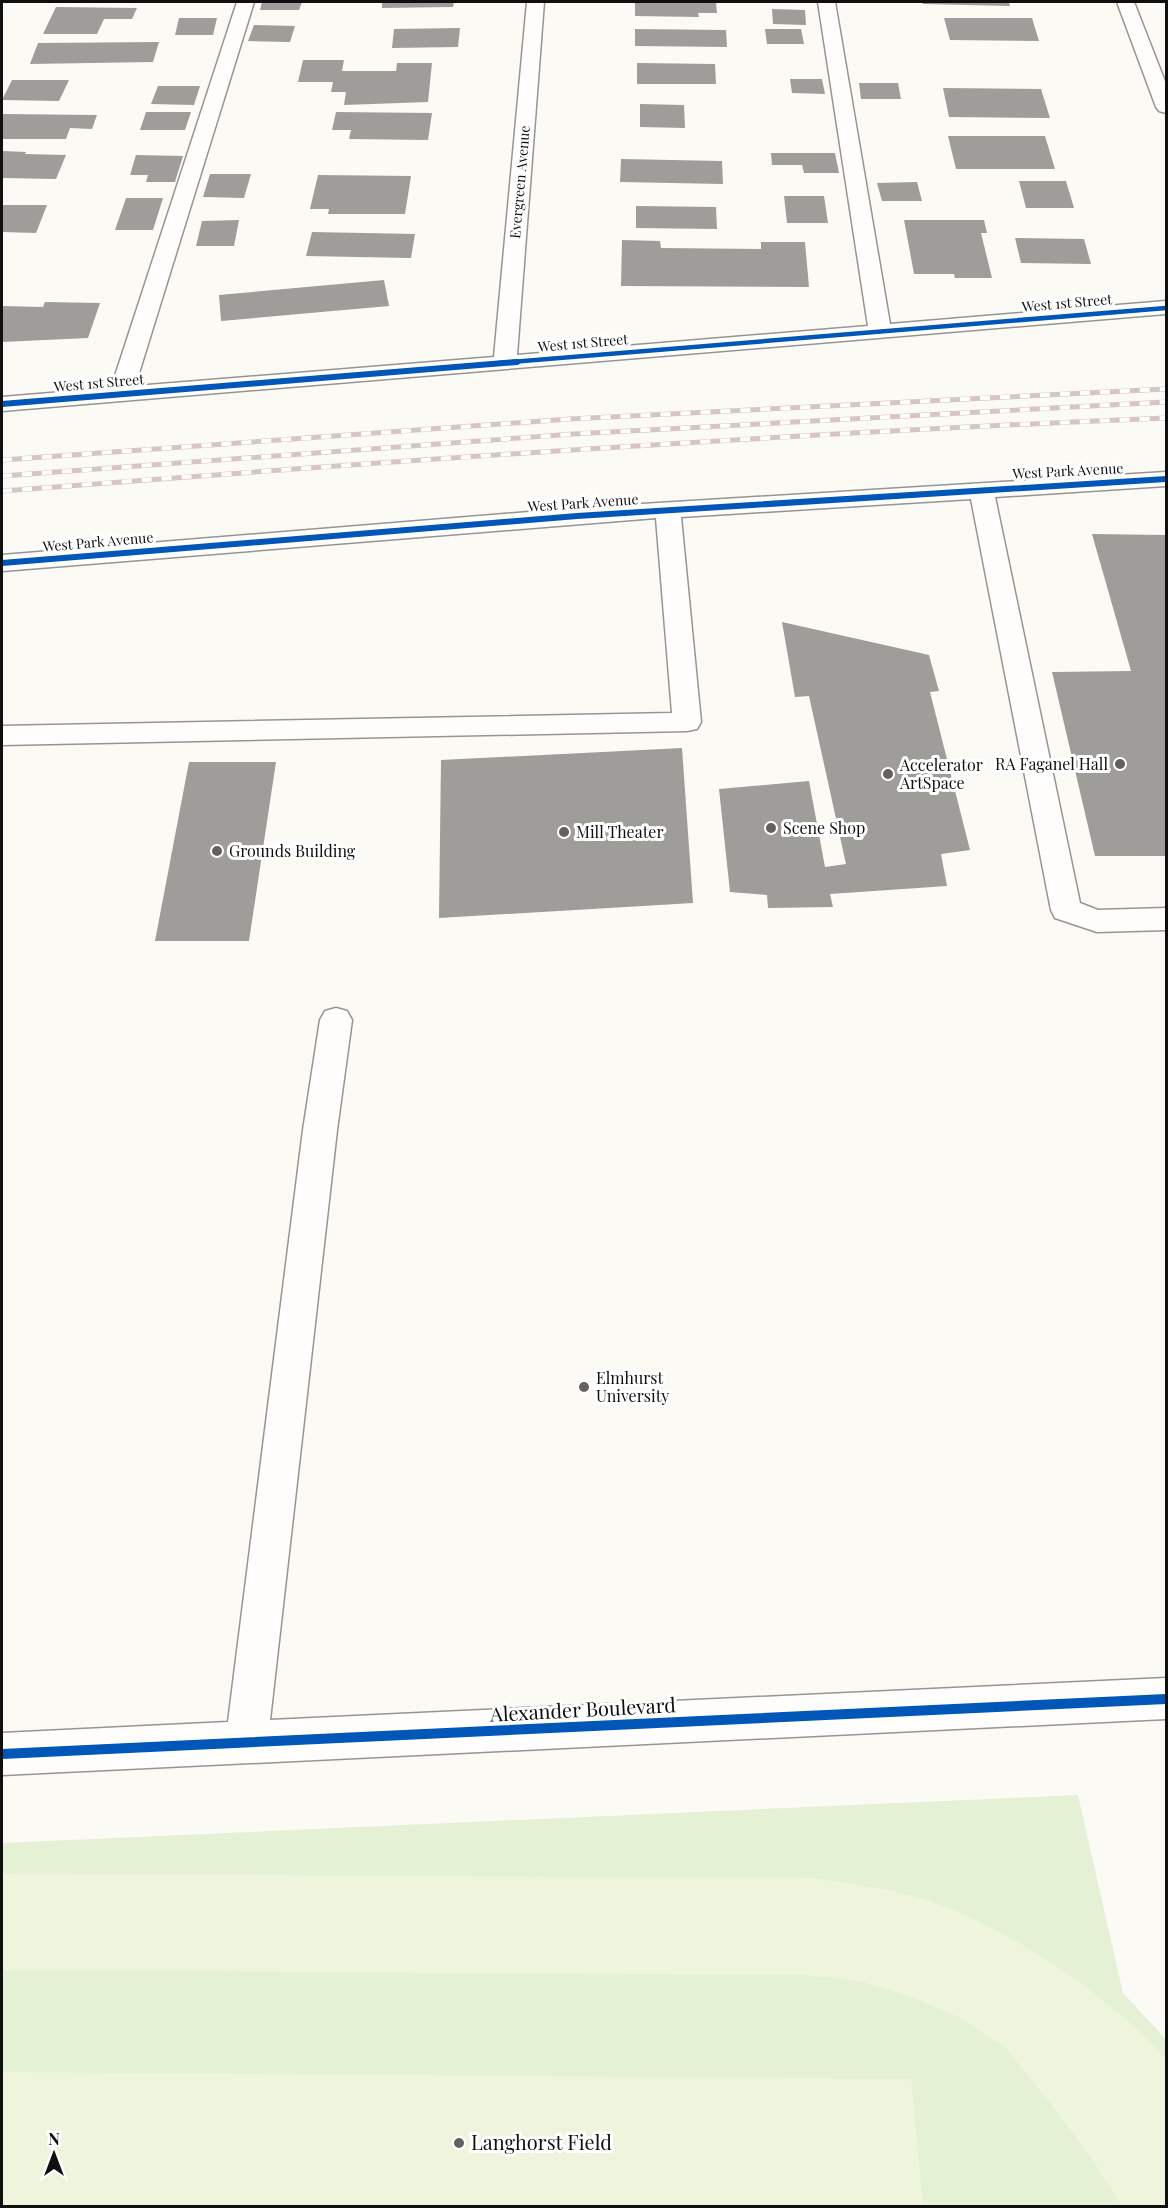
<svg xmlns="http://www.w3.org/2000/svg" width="1168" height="2208" font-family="'Playfair Display',serif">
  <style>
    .green { fill: #e5f1d4 }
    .pitch { fill: #eff5dd }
    .building { fill: #9f9d99 }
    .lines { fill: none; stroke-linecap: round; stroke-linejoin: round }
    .minor-casing { stroke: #969592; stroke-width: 3 }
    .minor { fill: #fffefd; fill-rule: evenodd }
    .rail-casing { stroke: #d7c5c5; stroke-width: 5 }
    .rail { stroke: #fff; stroke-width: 4; stroke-dasharray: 10; stroke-linecap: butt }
    .cycleway-far2-casing { stroke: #fff; stroke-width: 7 }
    .cycleway-far1-casing { stroke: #fff; stroke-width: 9 }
    .cycleway-casing { stroke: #fff; stroke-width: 14 }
    .cycleway-far2 { stroke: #0057b8; stroke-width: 4.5 }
    .cycleway-far1 { stroke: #0057b8; stroke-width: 6 }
    .cycleway { stroke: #0057b8; stroke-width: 10 }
    .poi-dot { fill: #62615f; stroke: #fff; stroke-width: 2 }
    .labels { text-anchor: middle; stroke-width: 6; stroke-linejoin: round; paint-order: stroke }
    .far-street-label { font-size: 14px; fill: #0f0f0f; stroke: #fff }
    .poi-label { font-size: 16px; fill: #0f0f0f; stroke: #fff; text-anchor: start }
    .near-street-label { font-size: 20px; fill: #0f0f0f; stroke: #fff }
    .near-poi-label { font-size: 20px; fill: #0f0f0f; stroke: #fff; text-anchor: start }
  </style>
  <rect width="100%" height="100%" fill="#fcfaf4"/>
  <path class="green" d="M1078 1795 1123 1993 1166 2039V2206H2V1843Z"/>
  <g class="pitch">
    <path d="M2 1874 812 1878C854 1884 897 1889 938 1904 1017 1934 1111 1996 1166 2060V2206H1122L1090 2156 1048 2100 1006 2048 959 2017 912 1997 860 1981 803 1975 2 1970Z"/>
    <path d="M2 2072 911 2079 923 2206H2Z"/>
  </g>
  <g class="building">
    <path d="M262 2H302L299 10H260Z"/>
    <path d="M382 2H454L453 7 382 8Z"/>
    <path d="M635 2H716L717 13H698L699 17 635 16Z"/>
    <path d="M922 2H1009L1010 6 923 4Z"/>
    <path d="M56 7 137 8 132 19H104L97 34H43Z"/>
    <path d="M772 9 805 10 806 25 773 24Z"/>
    <path d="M179 18H217L213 35H175Z"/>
    <path d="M944 18H1032L1039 41 950 40Z"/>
    <path d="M254 25 295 26 290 42 248 41Z"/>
    <path d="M460 28 458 47 392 48 394 29Z"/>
    <path d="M635 29 726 30 727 47 635 46Z"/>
    <path d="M765 29H801L804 44H767Z"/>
    <path d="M159 42 153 62 30 64 38 43Z"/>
    <path d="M303 60H344L342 71H396L397 63H432L428 102 344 105 346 92H331L333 82H298Z"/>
    <path d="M637 63 715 64 716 84H637Z"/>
    <path d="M790 79H822L825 94 792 93Z"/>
    <path d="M12 80H69L59 101 2 100Z"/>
    <path d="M859 83H898L901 99H861Z"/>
    <path d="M158 86H200L194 105 151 104Z"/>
    <path d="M943 88 1041 89 1050 118 949 117Z"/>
    <path d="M640 104 684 105 685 128 640 127Z"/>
    <path d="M146 112H191L185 130H140Z"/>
    <path d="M336 112 432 113 428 140 349 139 351 130H332Z"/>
    <path d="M2 114 97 115 92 129 70 128 66 139H2Z"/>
    <path d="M948 136H1045L1055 169H956Z"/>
    <path d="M2 151 26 152 25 154 66 155 56 179 2 178Z"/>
    <path d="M771 153H835L839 173H804L802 165H772Z"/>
    <path d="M136 155 183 156 175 182H146L148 175H130Z"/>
    <path d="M621 159 722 161 723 184 620 182Z"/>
    <path d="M210 174H251L244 198 203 197Z"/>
    <path d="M318 175 411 176 405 214H328L329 209H310Z"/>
    <path d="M1019 181H1066L1074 208H1026Z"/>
    <path d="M917 182 922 201H882L877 183Z"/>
    <path d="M784 196H824L828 223H787Z"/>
    <path d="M126 198H163L153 230H115Z"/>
    <path d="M2 205H47L36 233 2 232Z"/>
    <path d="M636 206 716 207 717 229 636 228Z"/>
    <path d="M239 220 234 246H196L202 221Z"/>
    <path d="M904 220H984L987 233H981L992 278H955L954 274H914Z"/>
    <path d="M312 232 415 234 411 258 306 256Z"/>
    <path d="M1015 238 1084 239 1091 264 1021 263Z"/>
    <path d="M622 240 660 241 661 248 761 249V242H805L809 287 621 286Z"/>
    <path d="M384 280 389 306 221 321 219 295Z"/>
    <path d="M45 302 100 303 88 338 2 342V306L43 307Z"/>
    <path d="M1092 534 1166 535V856H1095L1052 672 1131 671Z"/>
    <path d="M782 622 929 655 939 691 930 692 970 850 941 854 947 886 830 894 833 907 768 908 767 895 730 892 719 789 809 781 825 867 846 864 809 696 795 697Z"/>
    <path d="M682 748 693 903 439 918 441 760Z"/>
    <path d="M189 762H276L249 941H155Z"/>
  </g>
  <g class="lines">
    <g class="minor-casing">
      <g id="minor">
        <path d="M237 2H254L135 386 494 357 527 2H544L517 355 868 326 818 2H835L890 324 1166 301V314L2 411V397L111 388Z"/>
        <path d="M1117 2H1134L1166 84V113L1159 111 1156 107Z"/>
        <path d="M1166 472V486L995 497 1080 903 1098 910 1166 908V930L1097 932 1055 918 1051 910 971 499 681 517 701 722 697 729 687 731 2 745V726L672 713 656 518 2 571V555L577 508Z"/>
        <path d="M336 1008 347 1011 352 1020 337 1130 270 1720 1166 1678V1719L2 1775V1733L228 1722 303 1130 320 1020 325 1011Z"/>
      </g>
    </g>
    <use href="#minor" class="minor"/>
    <g class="rail-casing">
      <g id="rail">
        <path d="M2 460 570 419 1166 389"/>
        <path d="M2 476 573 434 1166 402"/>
        <path d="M2 491C390 461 777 434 1166 418"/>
      </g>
    </g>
    <use href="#rail" class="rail"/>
    <g class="cycleway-far2-casing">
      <path id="cycleway-far2" d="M499 363 1166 308"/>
    </g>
    <g class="cycleway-far1-casing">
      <g id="cycleway-far1">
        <path d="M2 404 517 362"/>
        <path d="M2 563 577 516 1166 479"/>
      </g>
    </g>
    <g class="cycleway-casing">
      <path id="cycleway" d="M2 1754 1166 1699"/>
    </g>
    <use href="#cycleway-far2" class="cycleway-far2"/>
    <use href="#cycleway-far1" class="cycleway-far1"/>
    <use href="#cycleway" class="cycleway"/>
  </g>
  <g class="poi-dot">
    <circle cx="1120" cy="764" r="6"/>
    <circle cx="888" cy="774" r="6"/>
    <circle cx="771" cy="828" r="6"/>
    <circle cx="564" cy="832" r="6"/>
    <circle cx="217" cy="851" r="6"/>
    <circle cx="584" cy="1387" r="6"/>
    <circle cx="459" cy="2143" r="6"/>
  </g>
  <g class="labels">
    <g class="far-street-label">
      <text transform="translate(520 182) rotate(-85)" y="5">Evergreen Avenue</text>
      <text transform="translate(1067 303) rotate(-5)" y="5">West 1st Street</text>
      <text transform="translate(583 343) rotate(-5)" y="5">West 1st Street</text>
      <text transform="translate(99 383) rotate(-5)" y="5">West 1st Street</text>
      <text transform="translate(1068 471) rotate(-3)" y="5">West Park Avenue</text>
      <text transform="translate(583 503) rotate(-4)" y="5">West Park Avenue</text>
      <text transform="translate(98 542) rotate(-5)" y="5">West Park Avenue</text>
    </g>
    <g class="poi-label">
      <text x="1108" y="770" text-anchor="end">RA Faganel Hall</text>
      <text x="900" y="771">Accelerator<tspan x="900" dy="18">ArtSpace</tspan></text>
      <text x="783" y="834">Scene Shop</text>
      <text x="576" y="838">Mill Theater</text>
      <text x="229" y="857">Grounds Building</text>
      <text x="596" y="1384">Elmhurst<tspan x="596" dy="18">University</tspan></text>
    </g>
    <g class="near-street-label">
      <text transform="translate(583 1710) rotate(-3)" y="7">Alexander Boulevard</text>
    </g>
    <g class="near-poi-label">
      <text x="471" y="2150">Langhorst Field</text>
    </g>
  </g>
  <rect width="1168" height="2208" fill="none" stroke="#0f0f0f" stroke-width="6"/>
  <g transform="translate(54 2154)" stroke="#ffffff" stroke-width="4.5" paint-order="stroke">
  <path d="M0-4.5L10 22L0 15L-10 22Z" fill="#0f0f0f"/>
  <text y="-9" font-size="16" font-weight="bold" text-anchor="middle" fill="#0f0f0f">N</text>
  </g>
</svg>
